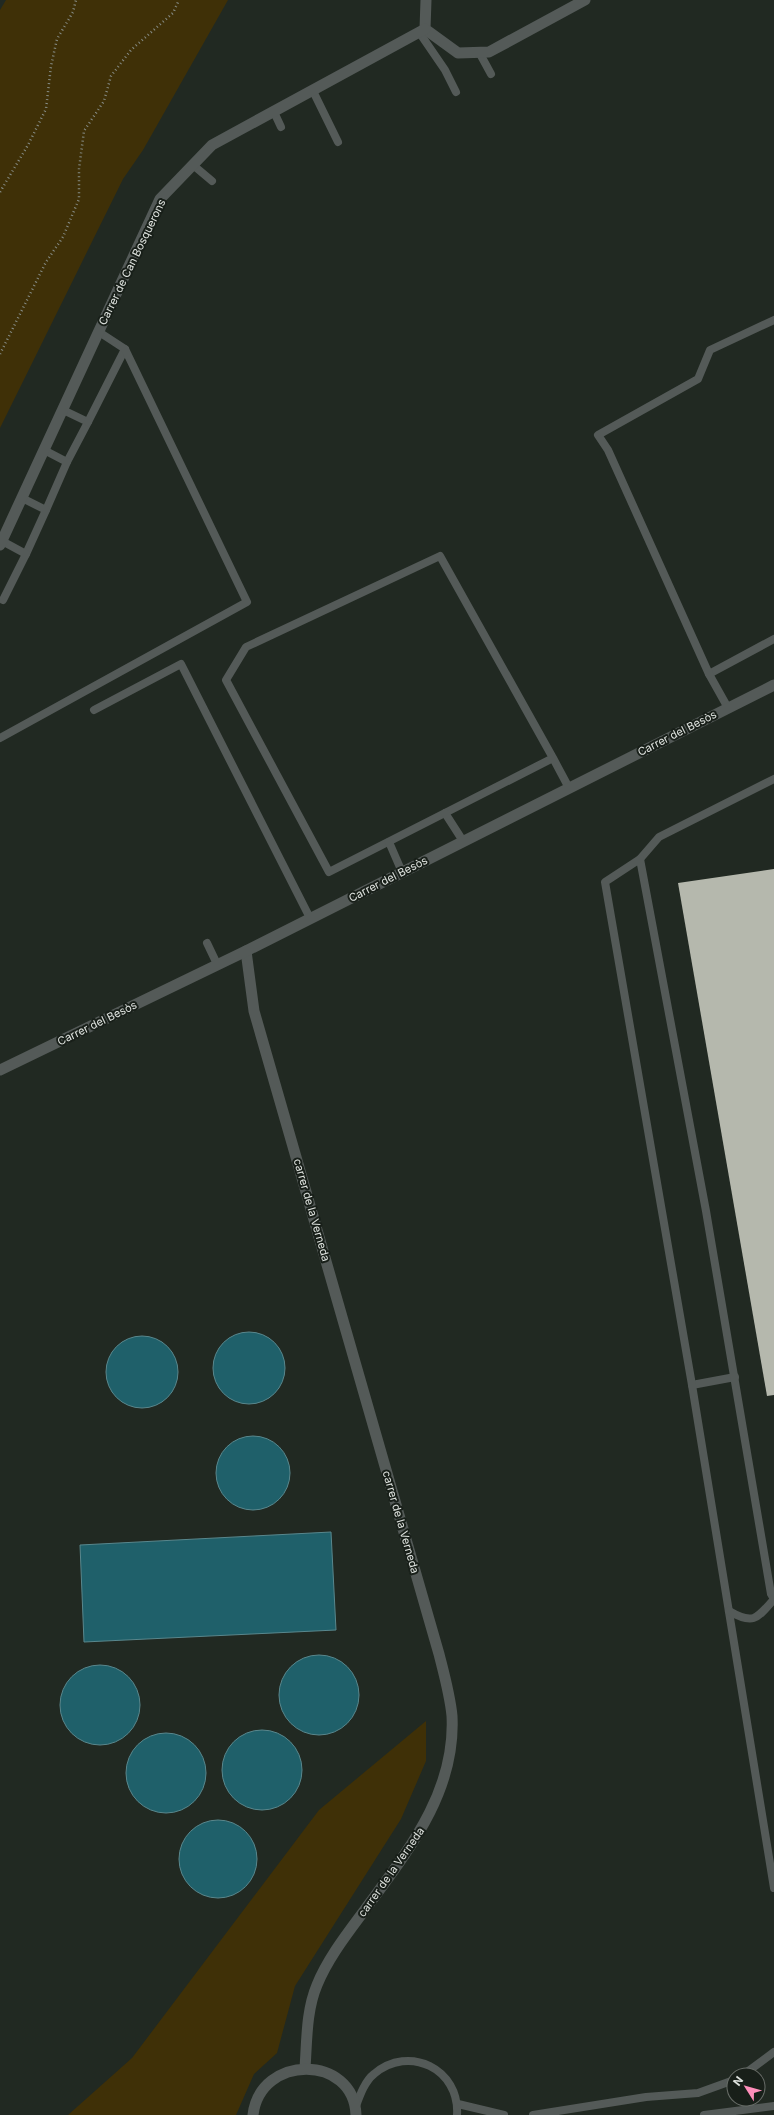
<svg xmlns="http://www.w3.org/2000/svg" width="774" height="2115" font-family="Inter,sans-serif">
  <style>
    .green { fill: #3f3007 }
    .water { fill: #1f606a; stroke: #59878d }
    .building { fill: #b5b8ad }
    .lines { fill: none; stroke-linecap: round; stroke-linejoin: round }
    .path { stroke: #878d87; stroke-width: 2.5; stroke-dasharray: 1 3; stroke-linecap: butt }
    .service { stroke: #545a58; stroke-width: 8 }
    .minor { stroke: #545a58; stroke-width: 11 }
    .labels { text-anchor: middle; stroke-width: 4; stroke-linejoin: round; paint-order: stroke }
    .street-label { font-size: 11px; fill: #dfe3df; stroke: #181f19 }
  </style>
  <rect width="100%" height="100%" fill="#212922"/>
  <g class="green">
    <path d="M6 0H228L143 150 123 179 0 428V10Z"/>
    <path d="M426 1721V1761L401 1819 295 1986 277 2053 254 2074 236 2115H68L132 2058 319 1810Z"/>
  </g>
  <g class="water">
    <circle cx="249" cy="1368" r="36"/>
    <circle cx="142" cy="1372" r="36"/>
    <circle cx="253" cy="1473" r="37"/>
    <path d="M331 1532 336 1630 84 1642 80 1545Z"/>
    <circle cx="319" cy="1695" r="40"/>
    <circle cx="100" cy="1705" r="40"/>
    <circle cx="262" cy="1770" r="40"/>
    <circle cx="166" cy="1773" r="40"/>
    <circle cx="218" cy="1859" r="39"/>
  </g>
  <path class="building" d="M774 869V1395L767 1396 678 883Z"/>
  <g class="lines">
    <g class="path">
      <path d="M0 192 28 145 46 109 51 66 57 39 73 12 76 0"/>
      <path d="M0 354 46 262 63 237 79 199V169L84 131 104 101 111 76 131 50 173 13 179 0"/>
    </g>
    <g class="service">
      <path d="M419 32 445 70 456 92"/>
      <path d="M479 52 491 74"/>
      <path d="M313 91 338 142"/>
      <path d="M274 112 281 127"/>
      <path d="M193 165 212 181"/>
      <path d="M63 410 88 422 67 462"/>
      <path d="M88 422 125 349"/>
      <path d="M44 450 67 462 46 510"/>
      <path d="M22 498 46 510 26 554"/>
      <path d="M2 541 26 554 3 600"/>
      <path d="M709 674 774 639"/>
      <path d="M728 708 709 674 608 450 598 435 698 379 710 350 774 320"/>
      <path d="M94 710 181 664 310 918"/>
      <path d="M0 738 247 602 125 349 99 332"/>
      <path d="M553 758 440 556 246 647 226 680 329 872 553 758 569 788"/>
      <path d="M445 813 463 841"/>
      <path d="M389 842 402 872"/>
      <path d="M640 859 659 837 774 779"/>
      <path d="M207 943 217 964"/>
      <path d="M692 1385 735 1377"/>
      <path d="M774 1599 771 1594 706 1211 640 859 605 882 692 1385 774 1888"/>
      <path d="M729 1611C753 1625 757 1619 774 1599"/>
      <path d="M743 2075 774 2052"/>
      <path d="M458 2104 504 2115"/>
      <path d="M356 2106C360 2095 365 2081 374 2074 409 2044 460 2069 457 2115"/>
      <path d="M533 2115 646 2097 698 2093 734 2080"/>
      <path d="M704 2115 774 2106"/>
    </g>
    <g class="minor">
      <path d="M426 0 425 29 458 53 489 52 585 0"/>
      <path d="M0 545 160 199 212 145 425 29"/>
      <path d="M246 951 254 1011 439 1654C444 1674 450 1695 452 1716 456 1793 407 1852 364 1911 347 1934 328 1958 317 1985 306 2011 307 2041 305 2068"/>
      <path d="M0 1070 246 951 774 685"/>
      <path d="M253 2115C260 2054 354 2054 356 2115"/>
    </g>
  </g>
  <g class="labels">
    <g class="street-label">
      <text transform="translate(132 262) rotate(-64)" y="4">Carrer de Can Bosquerons</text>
      <text transform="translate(677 733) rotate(-27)" y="4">Carrer del Besòs</text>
      <text transform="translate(388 879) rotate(-27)" y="4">Carrer del Besòs</text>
      <text transform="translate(97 1023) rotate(-26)" y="4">Carrer del Besòs</text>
      <text transform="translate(312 1210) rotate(74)" y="4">carrer de la Verneda</text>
      <text transform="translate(401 1522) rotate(74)" y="4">carrer de la Verneda</text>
      <text transform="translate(391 1872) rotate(-55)" y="4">carrer de la Verneda</text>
    </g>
  </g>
  <g transform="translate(746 2087) rotate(307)"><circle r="19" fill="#181f19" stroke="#686d68"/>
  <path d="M0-3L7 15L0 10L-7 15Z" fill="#ff8ebb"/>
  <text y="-6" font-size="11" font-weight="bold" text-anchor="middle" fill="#dfe3df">N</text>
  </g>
</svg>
